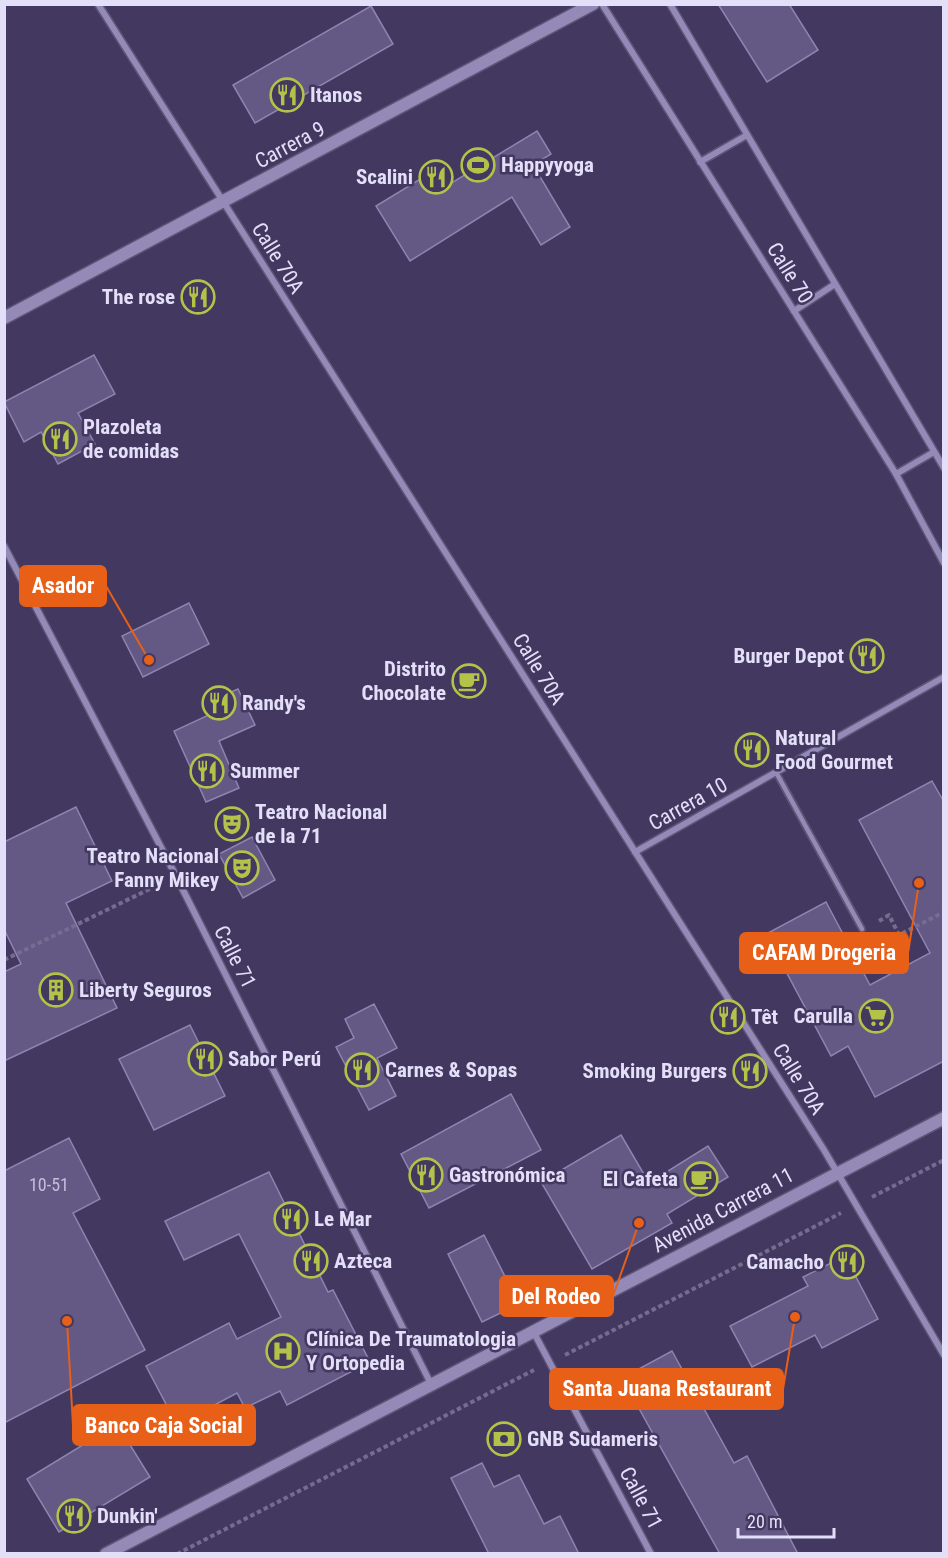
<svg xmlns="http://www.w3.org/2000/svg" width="948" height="1558" font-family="'Roboto Condensed',sans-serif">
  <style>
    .building { fill: #635984; stroke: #8e84b2; stroke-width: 1.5 }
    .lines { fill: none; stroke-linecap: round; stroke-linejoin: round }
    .lane-casing { stroke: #5d5476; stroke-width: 8 }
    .street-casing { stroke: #5d5476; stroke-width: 9 }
    .secondary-casing { stroke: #5d5476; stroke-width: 15 }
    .path { stroke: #756c90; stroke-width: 4; stroke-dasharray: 4.5 3; stroke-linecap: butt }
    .lane { stroke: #948ab8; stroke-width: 4.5 }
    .street { stroke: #948ab8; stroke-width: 6 }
    .secondary { stroke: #948ab8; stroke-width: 12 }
    .labels { text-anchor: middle; stroke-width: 5; stroke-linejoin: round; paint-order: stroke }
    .number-label { font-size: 18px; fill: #c4bedb }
    .poi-label { font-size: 21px; font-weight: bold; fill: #e4dff8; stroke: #423860; text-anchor: start }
    .street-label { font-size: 21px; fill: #e4dff8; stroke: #423860 }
    .leader { fill: none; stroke: #e86018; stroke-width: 2 }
    .callout-dot { fill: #e86018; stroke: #423860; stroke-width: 2 }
    .callout { fill: #e86018; stroke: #e86018; stroke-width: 2 }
    .callout-label { font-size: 22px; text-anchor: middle; font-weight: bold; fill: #fff }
  </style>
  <rect width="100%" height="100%" fill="#423860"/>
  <g class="building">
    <path d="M718 4H789L818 50 767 82Z"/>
    <path d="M371 6 393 44 255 123 233 85Z"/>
    <path d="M537 131 551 154 533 165 570 227 541 245 512 197 410 261 376 206 440 167 450 184Z"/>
    <path d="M94 355 115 394 78 413 95 444 58 464 41 432 24 442 4 402Z"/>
    <path d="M189 603 209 644 143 677 122 636Z"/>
    <path d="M238 689 255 725 219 741 239 788 206 802 174 731 211 714 206 703Z"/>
    <path d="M932 781 944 802V1061L875 1097 848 1046 831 1056 766 934 826 902 870 985 930 953 859 820Z"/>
    <path d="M76 807 112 881 66 903 117 1008 4 1061V972L21 964 4 929V842Z"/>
    <path d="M252 837 275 880 243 898 219 854Z"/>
    <path d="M374 1004 397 1048 377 1058 396 1096 369 1110 336 1047 354 1038 345 1019Z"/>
    <path d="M190 1025 225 1096 154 1130 119 1059Z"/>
    <path d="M511 1094 541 1150 429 1208 401 1154Z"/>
    <path d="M621 1135 649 1183 708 1146 728 1177 667 1214 672 1223 592 1269 541 1182Z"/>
    <path d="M69 1138 100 1199 73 1213 145 1350 4 1423V1171Z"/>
    <path d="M269 1172 328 1292 333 1290 370 1362 287 1405 280 1391 245 1408 237 1393 177 1425 146 1366 229 1323 237 1339 281 1317 239 1234 184 1260 165 1221Z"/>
    <path d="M484 1235 519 1304 482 1322 448 1254Z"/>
    <path d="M845 1256 878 1319 822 1348 815 1335 752 1367 730 1326 808 1286 803 1277Z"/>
    <path d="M672 1351 734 1463 747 1456 798 1554H720L622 1378Z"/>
    <path d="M117 1424 150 1477 59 1532 27 1479Z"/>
    <path d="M482 1463 494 1487 519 1475 544 1524 560 1516 579 1554H489L451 1478Z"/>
  </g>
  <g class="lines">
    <g class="lane-casing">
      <path id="lane" d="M777 774 862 929"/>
    </g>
    <g class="street-casing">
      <g id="street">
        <path d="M98 4 824 1150 944 1355"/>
        <path d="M602 4 896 474 944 563"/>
        <path d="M670 4 944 468"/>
        <path d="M700 162 747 135"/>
        <path d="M794 311 835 284"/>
        <path d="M896 474 934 452"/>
        <path d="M4 546 176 876 431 1384"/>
        <path d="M635 852 944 677"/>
        <path d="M533 1331 651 1554"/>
      </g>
    </g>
    <g class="secondary-casing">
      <g id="secondary">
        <path d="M4 318 593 4"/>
        <path d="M106 1554 944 1118"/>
      </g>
    </g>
    <g class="path">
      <path d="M879 921 889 915 899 935 944 912"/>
      <path d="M4 960 160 884"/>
      <path d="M872 1197 944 1160"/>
      <path d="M565 1355 841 1213"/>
      <path d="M177 1554 534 1370"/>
    </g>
    <use href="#lane" class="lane"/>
    <use href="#street" class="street"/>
    <use href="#secondary" class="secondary"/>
  </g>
  <defs>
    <g id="restaurant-ring" transform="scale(1.725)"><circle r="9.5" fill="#423860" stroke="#b5c249" stroke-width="1.5"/><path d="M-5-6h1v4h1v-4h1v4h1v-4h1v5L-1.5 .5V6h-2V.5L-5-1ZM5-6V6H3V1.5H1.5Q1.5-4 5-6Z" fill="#b5c249"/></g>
    <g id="stadium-ring" transform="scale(1.725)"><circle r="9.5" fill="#423860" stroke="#b5c249" stroke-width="1.5"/><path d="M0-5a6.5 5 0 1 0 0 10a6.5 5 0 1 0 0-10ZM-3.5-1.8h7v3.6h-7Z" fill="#b5c249"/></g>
    <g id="cafe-ring" transform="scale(1.725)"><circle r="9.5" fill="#423860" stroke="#b5c249" stroke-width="1.5"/><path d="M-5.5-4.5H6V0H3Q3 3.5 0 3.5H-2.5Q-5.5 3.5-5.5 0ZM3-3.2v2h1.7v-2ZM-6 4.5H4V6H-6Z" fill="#b5c249"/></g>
    <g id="theatre-ring" transform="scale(1.725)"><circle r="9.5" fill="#423860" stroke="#b5c249" stroke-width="1.5"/><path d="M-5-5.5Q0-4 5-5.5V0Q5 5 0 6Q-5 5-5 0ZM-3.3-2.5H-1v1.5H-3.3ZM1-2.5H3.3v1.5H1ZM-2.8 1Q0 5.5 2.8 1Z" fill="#b5c249"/></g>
    <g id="building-ring" transform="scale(1.725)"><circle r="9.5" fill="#423860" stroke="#b5c249" stroke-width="1.5"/><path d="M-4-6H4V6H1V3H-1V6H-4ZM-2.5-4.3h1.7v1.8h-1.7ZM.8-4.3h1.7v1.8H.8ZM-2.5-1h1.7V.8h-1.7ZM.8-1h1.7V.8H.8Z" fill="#b5c249"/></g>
    <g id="supermarket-ring" transform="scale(1.725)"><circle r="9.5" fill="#423860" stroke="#b5c249" stroke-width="1.5"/><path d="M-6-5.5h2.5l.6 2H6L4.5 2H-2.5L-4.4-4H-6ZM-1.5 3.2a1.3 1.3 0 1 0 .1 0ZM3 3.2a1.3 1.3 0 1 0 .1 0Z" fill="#b5c249"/></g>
    <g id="hospital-ring" transform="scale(1.725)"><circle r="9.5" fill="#423860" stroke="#b5c249" stroke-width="1.5"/><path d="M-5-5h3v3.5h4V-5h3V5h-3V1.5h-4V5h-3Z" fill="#b5c249"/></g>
    <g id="bank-ring" transform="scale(1.725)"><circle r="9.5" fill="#423860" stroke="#b5c249" stroke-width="1.5"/><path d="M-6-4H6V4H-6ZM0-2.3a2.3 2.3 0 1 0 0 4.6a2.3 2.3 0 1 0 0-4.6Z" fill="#b5c249"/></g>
  </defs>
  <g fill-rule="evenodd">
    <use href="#restaurant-ring" x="287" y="95"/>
    <use href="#stadium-ring" x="478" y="165"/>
    <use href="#restaurant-ring" x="436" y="177"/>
    <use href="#restaurant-ring" x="198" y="297"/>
    <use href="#restaurant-ring" x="60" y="439"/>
    <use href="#restaurant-ring" x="867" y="656"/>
    <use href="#cafe-ring" x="469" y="681"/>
    <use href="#restaurant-ring" x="219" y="703"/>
    <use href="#restaurant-ring" x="752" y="750"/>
    <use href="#restaurant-ring" x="207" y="771"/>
    <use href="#theatre-ring" x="232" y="824"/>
    <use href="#theatre-ring" x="242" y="868"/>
    <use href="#building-ring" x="56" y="990"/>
    <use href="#supermarket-ring" x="876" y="1016"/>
    <use href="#restaurant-ring" x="728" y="1017"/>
    <use href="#restaurant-ring" x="205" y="1059"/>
    <use href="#restaurant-ring" x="362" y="1070"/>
    <use href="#restaurant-ring" x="750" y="1071"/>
    <use href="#restaurant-ring" x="426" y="1175"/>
    <use href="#cafe-ring" x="701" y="1179"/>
    <use href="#restaurant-ring" x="291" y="1219"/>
    <use href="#restaurant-ring" x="311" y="1261"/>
    <use href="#restaurant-ring" x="847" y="1262"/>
    <use href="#hospital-ring" x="283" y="1351"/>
    <use href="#bank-ring" x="504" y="1439"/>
    <use href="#restaurant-ring" x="74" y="1516"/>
  </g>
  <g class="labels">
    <g class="number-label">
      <text x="49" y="1191">10-51</text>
    </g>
    <g class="poi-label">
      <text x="310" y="102">Itanos</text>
      <text x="501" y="172">Happyyoga</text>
      <text x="413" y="184" text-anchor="end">Scalini</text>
      <text x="175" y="304" text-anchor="end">The rose</text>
      <text x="83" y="434">Plazoleta<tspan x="83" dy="24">de comidas</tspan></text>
      <text x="844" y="663" text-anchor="end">Burger Depot</text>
      <text x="446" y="676" text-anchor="end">Distrito<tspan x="446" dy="24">Chocolate</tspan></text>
      <text x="242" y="710">Randy's</text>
      <text x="775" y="745">Natural<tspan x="775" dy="24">Food Gourmet</tspan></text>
      <text x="230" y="778">Summer</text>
      <text x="255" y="819">Teatro Nacional<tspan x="255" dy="24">de la 71</tspan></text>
      <text x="219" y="863" text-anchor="end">Teatro Nacional<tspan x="219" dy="24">Fanny Mikey</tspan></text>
      <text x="79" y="997">Liberty Seguros</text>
      <text x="853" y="1023" text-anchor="end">Carulla</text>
      <text x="751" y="1024">Têt</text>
      <text x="228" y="1066">Sabor Perú</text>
      <text x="385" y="1077">Carnes &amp; Sopas</text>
      <text x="727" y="1078" text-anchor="end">Smoking Burgers</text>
      <text x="449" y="1182">Gastronómica</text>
      <text x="678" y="1186" text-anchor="end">El Cafeta</text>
      <text x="314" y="1226">Le Mar</text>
      <text x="334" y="1268">Azteca</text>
      <text x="824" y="1269" text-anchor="end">Camacho</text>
      <text x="306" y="1346">Clínica De Traumatologia<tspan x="306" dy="24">Y Ortopedia</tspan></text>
      <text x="527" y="1446">GNB Sudameris</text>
      <text x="97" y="1523">Dunkin'</text>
    </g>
    <g class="street-label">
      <text transform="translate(290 145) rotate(-28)" y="7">Carrera 9</text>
      <text transform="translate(278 258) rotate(58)" y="7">Calle 70A</text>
      <text transform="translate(790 273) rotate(58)" y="7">Calle 70</text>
      <text transform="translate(539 669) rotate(58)" y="7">Calle 70A</text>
      <text transform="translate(688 804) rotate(-29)" y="7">Carrera 10</text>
      <text transform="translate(235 957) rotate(63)" y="7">Calle 71</text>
      <text transform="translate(799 1079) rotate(58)" y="7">Calle 70A</text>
      <text transform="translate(723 1210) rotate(-28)" y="7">Avenida Carrera 11</text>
      <text transform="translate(641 1498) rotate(62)" y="7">Calle 71</text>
    </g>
  </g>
  <path class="leader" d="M149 660L106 586M919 883L908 953M639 1223L613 1296M795 1317L783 1389M67 1321L73 1425"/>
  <g class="callout-dot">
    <circle cx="149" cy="660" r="6"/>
    <circle cx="919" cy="883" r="6"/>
    <circle cx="639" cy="1223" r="6"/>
    <circle cx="795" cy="1317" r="6"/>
    <circle cx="67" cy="1321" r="6"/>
  </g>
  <g class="callout">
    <rect x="20" y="566" width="86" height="40" rx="6"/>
    <rect x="740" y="933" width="168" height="40" rx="6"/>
    <rect x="500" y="1276" width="113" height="40" rx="6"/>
    <rect x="550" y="1369" width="233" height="40" rx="6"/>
    <rect x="73" y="1405" width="182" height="40" rx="6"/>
  </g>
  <g class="callout-label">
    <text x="63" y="593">Asador</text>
    <text x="824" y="960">CAFAM Drogeria</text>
    <text x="556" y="1304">Del Rodeo</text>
    <text x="667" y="1396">Santa Juana Restaurant</text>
    <text x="164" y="1433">Banco Caja Social</text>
  </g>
  <rect width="948" height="1558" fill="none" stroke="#e4dff8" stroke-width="12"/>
  <path d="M738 1528v9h96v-9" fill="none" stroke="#e4dff8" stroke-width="3"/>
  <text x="747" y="1528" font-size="18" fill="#e4dff8" stroke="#423860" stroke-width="4.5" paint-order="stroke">20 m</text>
</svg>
